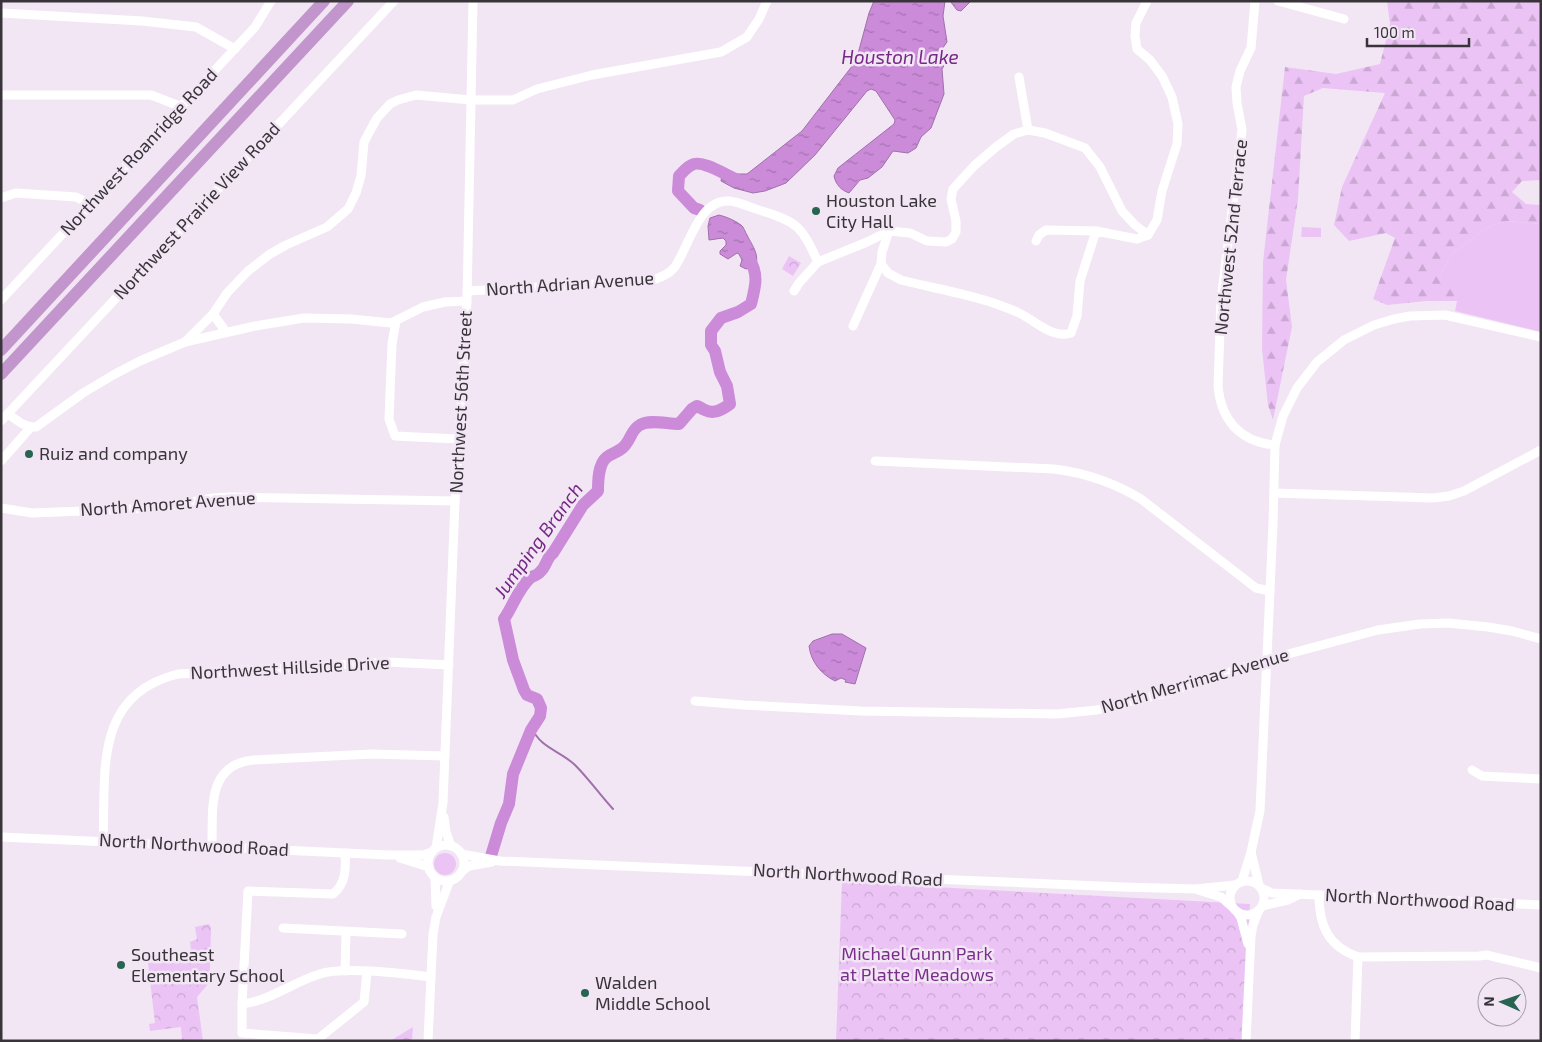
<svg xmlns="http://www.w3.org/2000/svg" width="1542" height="1042" font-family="'Exo 2',sans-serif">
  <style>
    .green { fill: #ebc3f5 }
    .forest { fill: url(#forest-firs) }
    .park { fill: url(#park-crowns) }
    .water { fill: url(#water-ripples); stroke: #9f71a9 }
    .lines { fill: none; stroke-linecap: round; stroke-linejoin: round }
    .stream { stroke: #9f71a9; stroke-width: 2 }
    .river { stroke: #cb8bd9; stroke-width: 12 }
    .minor { stroke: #fff; stroke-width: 9 }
    .highway { stroke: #c296cc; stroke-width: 12 }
    .poi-dot { fill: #276552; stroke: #f2e6f5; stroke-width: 2 }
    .labels { text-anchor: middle; stroke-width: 5; stroke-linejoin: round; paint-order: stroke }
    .street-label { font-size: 18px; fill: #39343a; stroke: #f2e6f5 }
    .poi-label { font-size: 18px; fill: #39343a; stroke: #f2e6f5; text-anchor: start }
    .park-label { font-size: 18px; fill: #7a2e8b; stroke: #f2e6f5 }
    .water-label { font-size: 19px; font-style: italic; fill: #752885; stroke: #f2e6f5 }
  </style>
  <defs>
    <pattern id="forest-firs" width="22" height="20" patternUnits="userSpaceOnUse" patternTransform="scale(1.25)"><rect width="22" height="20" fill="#ebc3f5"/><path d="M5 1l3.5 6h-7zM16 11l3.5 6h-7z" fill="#caa8d3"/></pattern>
    <pattern id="park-crowns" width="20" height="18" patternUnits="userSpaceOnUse" patternTransform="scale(1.25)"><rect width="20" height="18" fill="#ebc3f5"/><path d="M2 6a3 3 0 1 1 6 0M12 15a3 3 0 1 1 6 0" fill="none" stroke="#caa8d3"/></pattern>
    <pattern id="water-ripples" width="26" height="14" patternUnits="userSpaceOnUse" patternTransform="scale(1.25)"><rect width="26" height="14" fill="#cb8bd9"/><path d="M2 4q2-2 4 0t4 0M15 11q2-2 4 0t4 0" fill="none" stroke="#a672b1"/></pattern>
  </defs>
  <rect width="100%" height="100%" fill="#f2e6f5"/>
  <g class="green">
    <path d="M1508 221 1541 224V332L1455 311 1457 301 1440 274 1452 254 1490 226Z"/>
    <path d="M1302 227 1321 228V237H1301Z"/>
    <circle cx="445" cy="864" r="11"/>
  </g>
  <path class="forest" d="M1387 1H1541V180L1522 181 1512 192 1526 204 1541 205V224L1508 221 1490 226 1452 254 1440 274 1458 291 1457 301H1426L1387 305 1373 299 1395 238 1386 233 1349 241 1334 225 1342 187 1385 93 1323 88 1304 96 1298 199 1286 280 1292 327 1273 420 1268 405 1262 349 1263 262 1285 67 1336 74 1380 64 1390 24Z"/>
  <g class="park">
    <path d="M789 256 801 263 793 276 782 269Z"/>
    <path d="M842 882 1250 904 1242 1041H836Z"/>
    <path d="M209 924 211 928 210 967 208 984 197 997 203 1041H182L181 1027 150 1031 149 1024 155 1023 148 963 192 958 190 942 197 939 195 927Z"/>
    <path d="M413 1027 412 1041H390Z"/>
  </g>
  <g class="water">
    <path d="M874 1H945L943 16 947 42 942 49 948 59 942 69 944 94 931 128 921 137 916 148 908 153 893 151 882 167 868 178 860 180 849 193C841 190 836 185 834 176L838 168 894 124 895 120 876 91 871 89 867 91 815 155 786 183 765 191 753 193 734 188 721 181 722 174 726 170 737 174H747L802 131 856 61 869 13Z"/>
    <path d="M950 1H971L961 11 957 10Z"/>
    <path d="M719 215C727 217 734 220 741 225 744 227 745 232 747 235 753 247 761 256 754 270L750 268 746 269 740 266 742 260 739 254 737 253 728 259 720 254V251L726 245V241L723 238 709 240 708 226 710 218Z"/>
    <path d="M832 634H842L866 648 855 684 845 682 846 680 841 678 835 681C821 674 811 662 809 646L813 641Z"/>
  </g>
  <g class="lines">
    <path class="stream" d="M532 728C540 748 561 751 575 765 589 779 600 795 613 809"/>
    <g class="river">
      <path d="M700 210 694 208 678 191 679 176C683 172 687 166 694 164 705 161 727 176 738 180"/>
      <path d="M491 856 501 823 509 804 513 774 531 730 540 716 541 708 537 699 527 695 524 690 513 660 504 619C513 606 518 589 530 578 533 576 538 575 540 572 547 566 546 558 553 553L583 505 598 491C598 481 598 464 607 457 613 452 621 452 626 444 631 438 632 429 640 425 650 419 667 424 679 424L692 409 697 406C700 407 702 409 705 410 714 415 723 409 730 404L727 386 720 372 715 351 711 345V331L721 318 738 312 751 304C756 285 759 274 748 256"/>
    </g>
    <g class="minor">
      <path d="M1147 1 1136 23 1135 36 1137 49 1150 60 1162 76 1172 97 1178 124 1177 144 1162 191 1157 220 1148 235"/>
      <path d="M1255 1 1251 48 1240 71 1236 87 1237 103 1242 130 1221 300 1218 386C1221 420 1240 442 1275 445"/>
      <path d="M1278 1 1344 19"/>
      <path d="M1 13 142 21 196 27 235 49"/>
      <path d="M1019 77 1028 130"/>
      <path d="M1 95H151L182 107"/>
      <path d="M1 198 16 193 76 197 84 201 89 206"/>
      <path d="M1036 241 1039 235 1046 230 1096 231"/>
      <path d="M881 264 888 273 901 280C940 290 982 296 1019 313 1036 321 1052 339 1071 333L1077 316 1080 281 1096 231 1137 239 1148 235"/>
      <path d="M467 291 651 281C659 278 668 275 674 268 689 248 698 199 729 201 740 202 752 208 762 211 799 222 802 228 818 262"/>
      <path d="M794 291 799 283 818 262 867 242 889 231 910 233 927 241 946 242 952 239 956 232V221L951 199 953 189 974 166 996 147 1014 134 1028 130 1045 133 1085 148 1100 167 1122 211 1135 225 1148 235"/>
      <path d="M1 300 255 27 271 1"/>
      <path d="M213 314 226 332"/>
      <path d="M396 321 392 344 389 419 395 436 458 439"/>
      <path d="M853 326 881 264 882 252 889 231"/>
      <path d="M185 342 213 314 227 293 248 271 270 254 286 245 327 227 348 209 356 193 361 176 364 142 377 118 390 104 398 100 416 95 471 100H513L537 89 592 75 721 52 747 37 759 19 767 1"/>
      <path d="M8 414C16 419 25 428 36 427L83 393 115 374 140 361 185 342 255 326 304 318 351 319 391 323 423 307 445 302 467 301"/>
      <path d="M1 421 394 1"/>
      <path d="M1 461 31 427"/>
      <path d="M875 461 1054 469C1086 473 1113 482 1141 499L1256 588 1270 591"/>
      <path d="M1274 493 1433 498 1449 496 1464 491 1541 450"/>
      <path d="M1 508 32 513 159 508 213 498 229 497 455 501"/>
      <path d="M695 701 744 705 861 711 1057 714 1097 710 1170 692 1266 660 1378 630 1420 624 1448 623 1488 627 1512 631 1541 639"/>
      <path d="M1472 770 1482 776 1541 779"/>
      <path d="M444 817 446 832 451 846"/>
      <path d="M1 837 388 855H423L432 852"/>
      <path d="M103 841C106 772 93 695 178 674L387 662 449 665"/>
      <circle cx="446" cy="863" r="18"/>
      <path d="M212 846C213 811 206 764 254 760L372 754 445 756"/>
      <path d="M436 848 443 803 455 501 467 301 473 1"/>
      <path d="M1251 852 1259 885"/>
      <path d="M345 853C346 868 346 884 333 894L248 891 242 1004V1033L318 1039 364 1002 367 972"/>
      <path d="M461 854 500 861 1123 887 1195 889 1235 885"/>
      <path d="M400 858 429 867"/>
      <path d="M462 871 469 866 492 862"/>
      <path d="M435 877 436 906"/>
      <circle cx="1247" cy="898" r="17"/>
      <path d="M1242 881 1251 852 1260 811 1273 524 1275 445 1283 416 1297 388 1317 362 1344 340 1374 325 1394 319 1410 316 1445 315 1541 337"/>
      <path d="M1261 888 1272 893 1541 905"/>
      <path d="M1198 890 1221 897 1231 906"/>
      <path d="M1319 895C1319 926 1328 946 1358 957L1479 956 1487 955 1541 968"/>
      <path d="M1262 906 1288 900 1300 894"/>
      <path d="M1238 913 1241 918 1248 944"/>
      <path d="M283 928 402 934"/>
      <path d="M345 971 346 932"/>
      <path d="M242 1004C270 1001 293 982 320 974 344 966 405 974 431 977"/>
      <path d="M428 1041 433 934 436 917 450 880"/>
      <path d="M1246 1041 1251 936 1253 925 1259 910"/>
      <path d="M1355 1041 1358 957"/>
    </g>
    <g class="highway">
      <path d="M1 350 324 1"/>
      <path d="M1 374 348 1"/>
    </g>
  </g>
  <g class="poi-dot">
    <circle cx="816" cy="211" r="5"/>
    <circle cx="29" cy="454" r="5"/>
    <circle cx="121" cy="965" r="5"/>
    <circle cx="585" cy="993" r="5"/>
  </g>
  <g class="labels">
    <g class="street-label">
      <text transform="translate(139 152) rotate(-47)" y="6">Northwest Roanridge Road</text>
      <text transform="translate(197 211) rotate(-47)" y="6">Northwest Prairie View Road</text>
      <text transform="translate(1231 237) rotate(-84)" y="6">Northwest 52nd Terrace</text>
      <text transform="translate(570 284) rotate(-4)" y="6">North Adrian Avenue</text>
      <text transform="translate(461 402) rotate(-87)" y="6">Northwest 56th Street</text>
      <text transform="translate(168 504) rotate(-4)" y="6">North Amoret Avenue</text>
      <text transform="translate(290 668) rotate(-3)" y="6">Northwest Hillside Drive</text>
      <text transform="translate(1195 681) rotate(-16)" y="6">North Merrimac Avenue</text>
      <text transform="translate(194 845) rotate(3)" y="6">North Northwood Road</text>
      <text transform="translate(848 875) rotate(3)" y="6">North Northwood Road</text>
      <text transform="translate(1420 900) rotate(3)" y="6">North Northwood Road</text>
    </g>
    <g class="poi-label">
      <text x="826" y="207">Houston Lake<tspan x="826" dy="21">City Hall</tspan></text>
      <text x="39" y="460">Ruiz and company</text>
      <text x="131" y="961">Southeast<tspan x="131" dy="21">Elementary School</tspan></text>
      <text x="595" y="989">Walden<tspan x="595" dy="21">Middle School</tspan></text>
    </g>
    <g class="park-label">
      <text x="917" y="960">Michael Gunn Park<tspan x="917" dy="21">at Platte Meadows</tspan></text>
    </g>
    <g class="water-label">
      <text x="900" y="64">Houston Lake</text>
      <text transform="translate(538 540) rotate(-54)" y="7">Jumping Branch</text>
    </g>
  </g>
  <rect width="1542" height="1042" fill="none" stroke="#39343a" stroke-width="5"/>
  <g transform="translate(1502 1002) rotate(272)"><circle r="24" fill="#f2e6f5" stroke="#a89faa"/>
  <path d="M0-4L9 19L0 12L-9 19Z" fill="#276552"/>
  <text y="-8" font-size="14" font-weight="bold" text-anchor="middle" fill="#39343a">N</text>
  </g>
  <path d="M1367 38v8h102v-8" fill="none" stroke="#39343a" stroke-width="2.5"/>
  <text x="1374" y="38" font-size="15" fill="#39343a" stroke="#f2e6f5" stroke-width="4" paint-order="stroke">100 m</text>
</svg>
